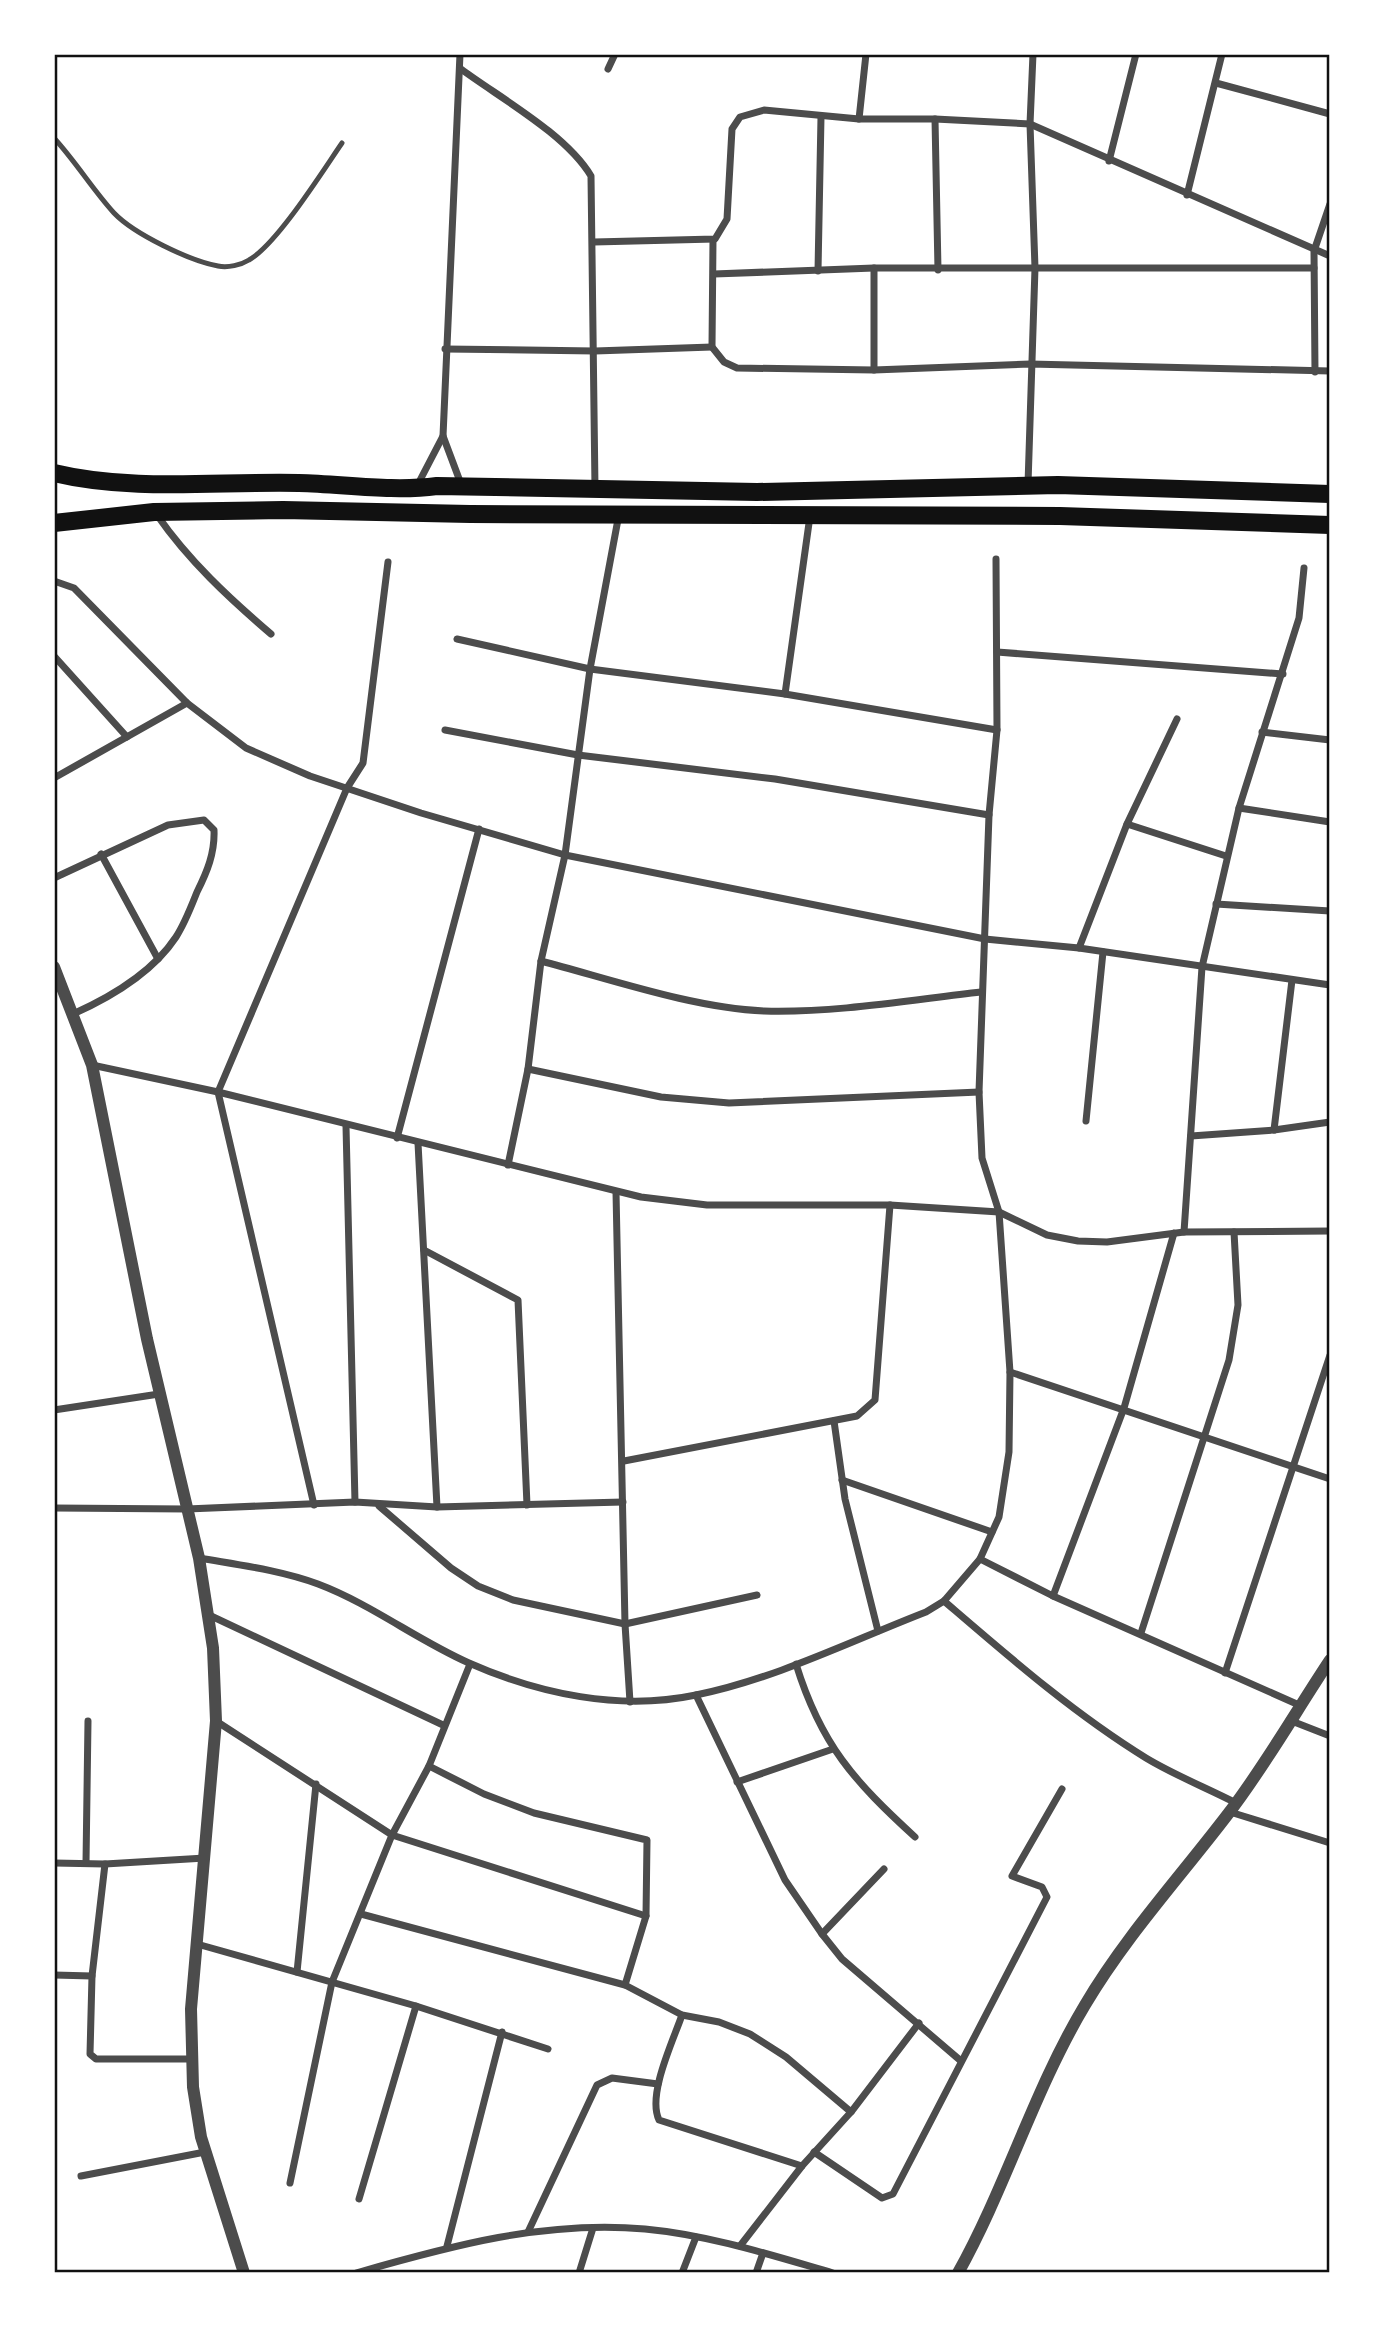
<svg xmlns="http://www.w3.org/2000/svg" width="1384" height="2327" font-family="Montserrat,sans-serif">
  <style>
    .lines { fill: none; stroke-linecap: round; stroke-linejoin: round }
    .service { stroke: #4c4c4c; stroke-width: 5 }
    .minor { stroke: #4c4c4c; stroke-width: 7 }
    .tertiary { stroke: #4c4c4c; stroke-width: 12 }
    .primary { stroke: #111; stroke-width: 18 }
    .neatline { fill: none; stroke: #111; stroke-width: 2.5 }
  </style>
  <rect width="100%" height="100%" fill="#fff"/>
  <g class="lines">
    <path class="service" d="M54 138C76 162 93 190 114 213 134 234 190 261 218 266 228 268 241 265 249 260 277 244 322 172 342 143"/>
    <g class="minor">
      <path d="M460 54 443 436 461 484"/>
      <path d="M461 69C500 98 566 134 591 176L595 488"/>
      <path d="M608 69 615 54"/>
      <path d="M1216 83 1330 114"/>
      <path d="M859 119 866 54"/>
      <path d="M935 119 938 270"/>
      <path d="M1109 161 1136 54"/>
      <path d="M1187 195 1222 54"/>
      <path d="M713 240 712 347 724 362 737 368 874 370 1030 364 1330 371"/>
      <path d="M594 242 715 239 727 219 732 129 740 117 764 110 859 119H935L1030 124 1330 256"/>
      <path d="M818 271 821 117"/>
      <path d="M714 274 874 268H1314"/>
      <path d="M445 349 595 351 712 347"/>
      <path d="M874 370V268"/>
      <path d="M1315 372 1314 251 1330 204"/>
      <path d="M1028 484 1035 268 1030 124 1033 54"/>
      <path d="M417 486 443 436"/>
      <path d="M157 515C189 561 229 598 271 634"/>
      <path d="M54 581 74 588 187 703 246 748 310 776 421 813 565 855 985 939 1079 948 1330 985"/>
      <path d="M457 639 590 669 785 694 997 730"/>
      <path d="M997 652 1283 674"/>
      <path d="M54 656 127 737"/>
      <path d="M785 694 810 516"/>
      <path d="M445 730 578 755 775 779 989 815"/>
      <path d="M1262 732 1330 740"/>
      <path d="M54 778 187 703"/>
      <path d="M1239 808 1330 822"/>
      <path d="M1127 824 1226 856"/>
      <path d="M101 854 158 959"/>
      <path d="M54 878 168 825 204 820 214 830C215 853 207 872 197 892 191 907 185 923 176 937 153 972 111 997 73 1014"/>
      <path d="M1216 904 1330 911"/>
      <path d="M1079 948 1127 824 1177 719"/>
      <path d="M541 961C610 979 693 1008 764 1011 836 1013 910 1000 981 992"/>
      <path d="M92 1065 218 1092 641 1197 707 1205H890L999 1212 1047 1235 1078 1241 1107 1242 1184 1232 1330 1231"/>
      <path d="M528 1069 661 1097 729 1103 979 1092"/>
      <path d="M1086 1121 1103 952"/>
      <path d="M346 1126 355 1502"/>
      <path d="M1274 1130 1292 980"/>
      <path d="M1191 1136 1274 1130 1330 1122"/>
      <path d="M397 1138 479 829"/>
      <path d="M418 1143 437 1507"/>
      <path d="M508 1165 528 1069 541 961 565 855 590 669 619 514"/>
      <path d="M616 1192 625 1624 630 1702"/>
      <path d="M1184 1232 1202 967 1239 808 1299 618 1304 568"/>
      <path d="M424 1250 518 1300 527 1505"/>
      <path d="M1010 1372 1330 1479"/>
      <path d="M54 1410 159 1394"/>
      <path d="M834 1421 845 1499 878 1631"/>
      <path d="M624 1461 857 1416 875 1400 890 1205"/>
      <path d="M842 1480 992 1532"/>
      <path d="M314 1505 218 1092 347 788 363 763 388 562"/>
      <path d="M379 1506 451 1568 478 1586 513 1600 625 1624 757 1595"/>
      <path d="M54 1508 187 1509 355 1502 437 1507 623 1502"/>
      <path d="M199 1558C239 1565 280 1570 318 1584 371 1604 417 1640 469 1663 539 1694 620 1711 696 1695 775 1679 851 1641 926 1612L944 1601 980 1559 999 1517 1009 1452 1010 1372 999 1212 982 1158 979 1092 989 815 997 730 996 559"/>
      <path d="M980 1559 1053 1596 1299 1705"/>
      <path d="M1053 1596 1124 1408 1174 1233"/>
      <path d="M944 1601C1008 1656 1073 1713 1146 1758 1174 1775 1207 1788 1236 1803"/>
      <path d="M209 1615 443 1725"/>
      <path d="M1141 1633 1229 1360 1238 1305 1234 1232"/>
      <path d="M796 1664C821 1745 854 1781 915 1837"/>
      <path d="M1225 1673 1330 1355"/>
      <path d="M696 1695 785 1880 822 1934 842 1959 961 2061"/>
      <path d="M1289 1720 1330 1736"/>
      <path d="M216 1721 392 1835 646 1916"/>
      <path d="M429 1766 484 1794 534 1813 647 1840 646 1916 625 1985"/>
      <path d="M737 1782 833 1749"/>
      <path d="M1230 1812 1330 1843"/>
      <path d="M54 1863 105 1864 205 1858"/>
      <path d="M86 1863 88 1721"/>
      <path d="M105 1864 92 1976 90 2054 96 2059H193"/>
      <path d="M361 1914 625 1985 682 2015 719 2022 750 2034 786 2057 851 2112"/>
      <path d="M822 1934 884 1869"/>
      <path d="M197 1944 416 2006 548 2049"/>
      <path d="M297 1972 316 1784"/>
      <path d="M54 1975 92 1976"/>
      <path d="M682 2015C673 2041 647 2095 659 2120L802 2166"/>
      <path d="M814 2152 882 2198 893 2194 1047 1897 1042 1887 1012 1876 1062 1789"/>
      <path d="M81 2176 205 2152"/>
      <path d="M290 2183 332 1982 392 1835 429 1766 470 1664"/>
      <path d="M359 2199 416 2006"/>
      <path d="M528 2232 597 2085 612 2078 658 2084"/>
      <path d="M447 2246 502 2032"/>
      <path d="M740 2246 802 2166 851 2112 919 2023"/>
      <path d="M356 2273C450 2246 545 2220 645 2229 709 2235 771 2255 833 2273"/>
      <path d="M579 2273 593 2228"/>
      <path d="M682 2273 696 2237"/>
      <path d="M756 2273 763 2253"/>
    </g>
    <g class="tertiary">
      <path d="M54 967 92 1065 147 1339 199 1558 213 1648 216 1721 191 2009 193 2087 201 2137 244 2273"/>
      <path d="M958 2273C1006 2187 1034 2090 1085 2005 1125 1937 1180 1877 1228 1814 1265 1766 1296 1711 1330 1660"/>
    </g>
    <g class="primary">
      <path d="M54 473C133 492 218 481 299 483 344 484 392 492 437 486L757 492 1058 485 1330 494"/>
      <path d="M54 523 154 512 283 510 470 514 1060 516 1330 525"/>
    </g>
  </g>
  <rect width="1384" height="2327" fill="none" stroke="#ffffff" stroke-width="112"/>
  <rect x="56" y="56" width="1272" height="2215" class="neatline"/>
</svg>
